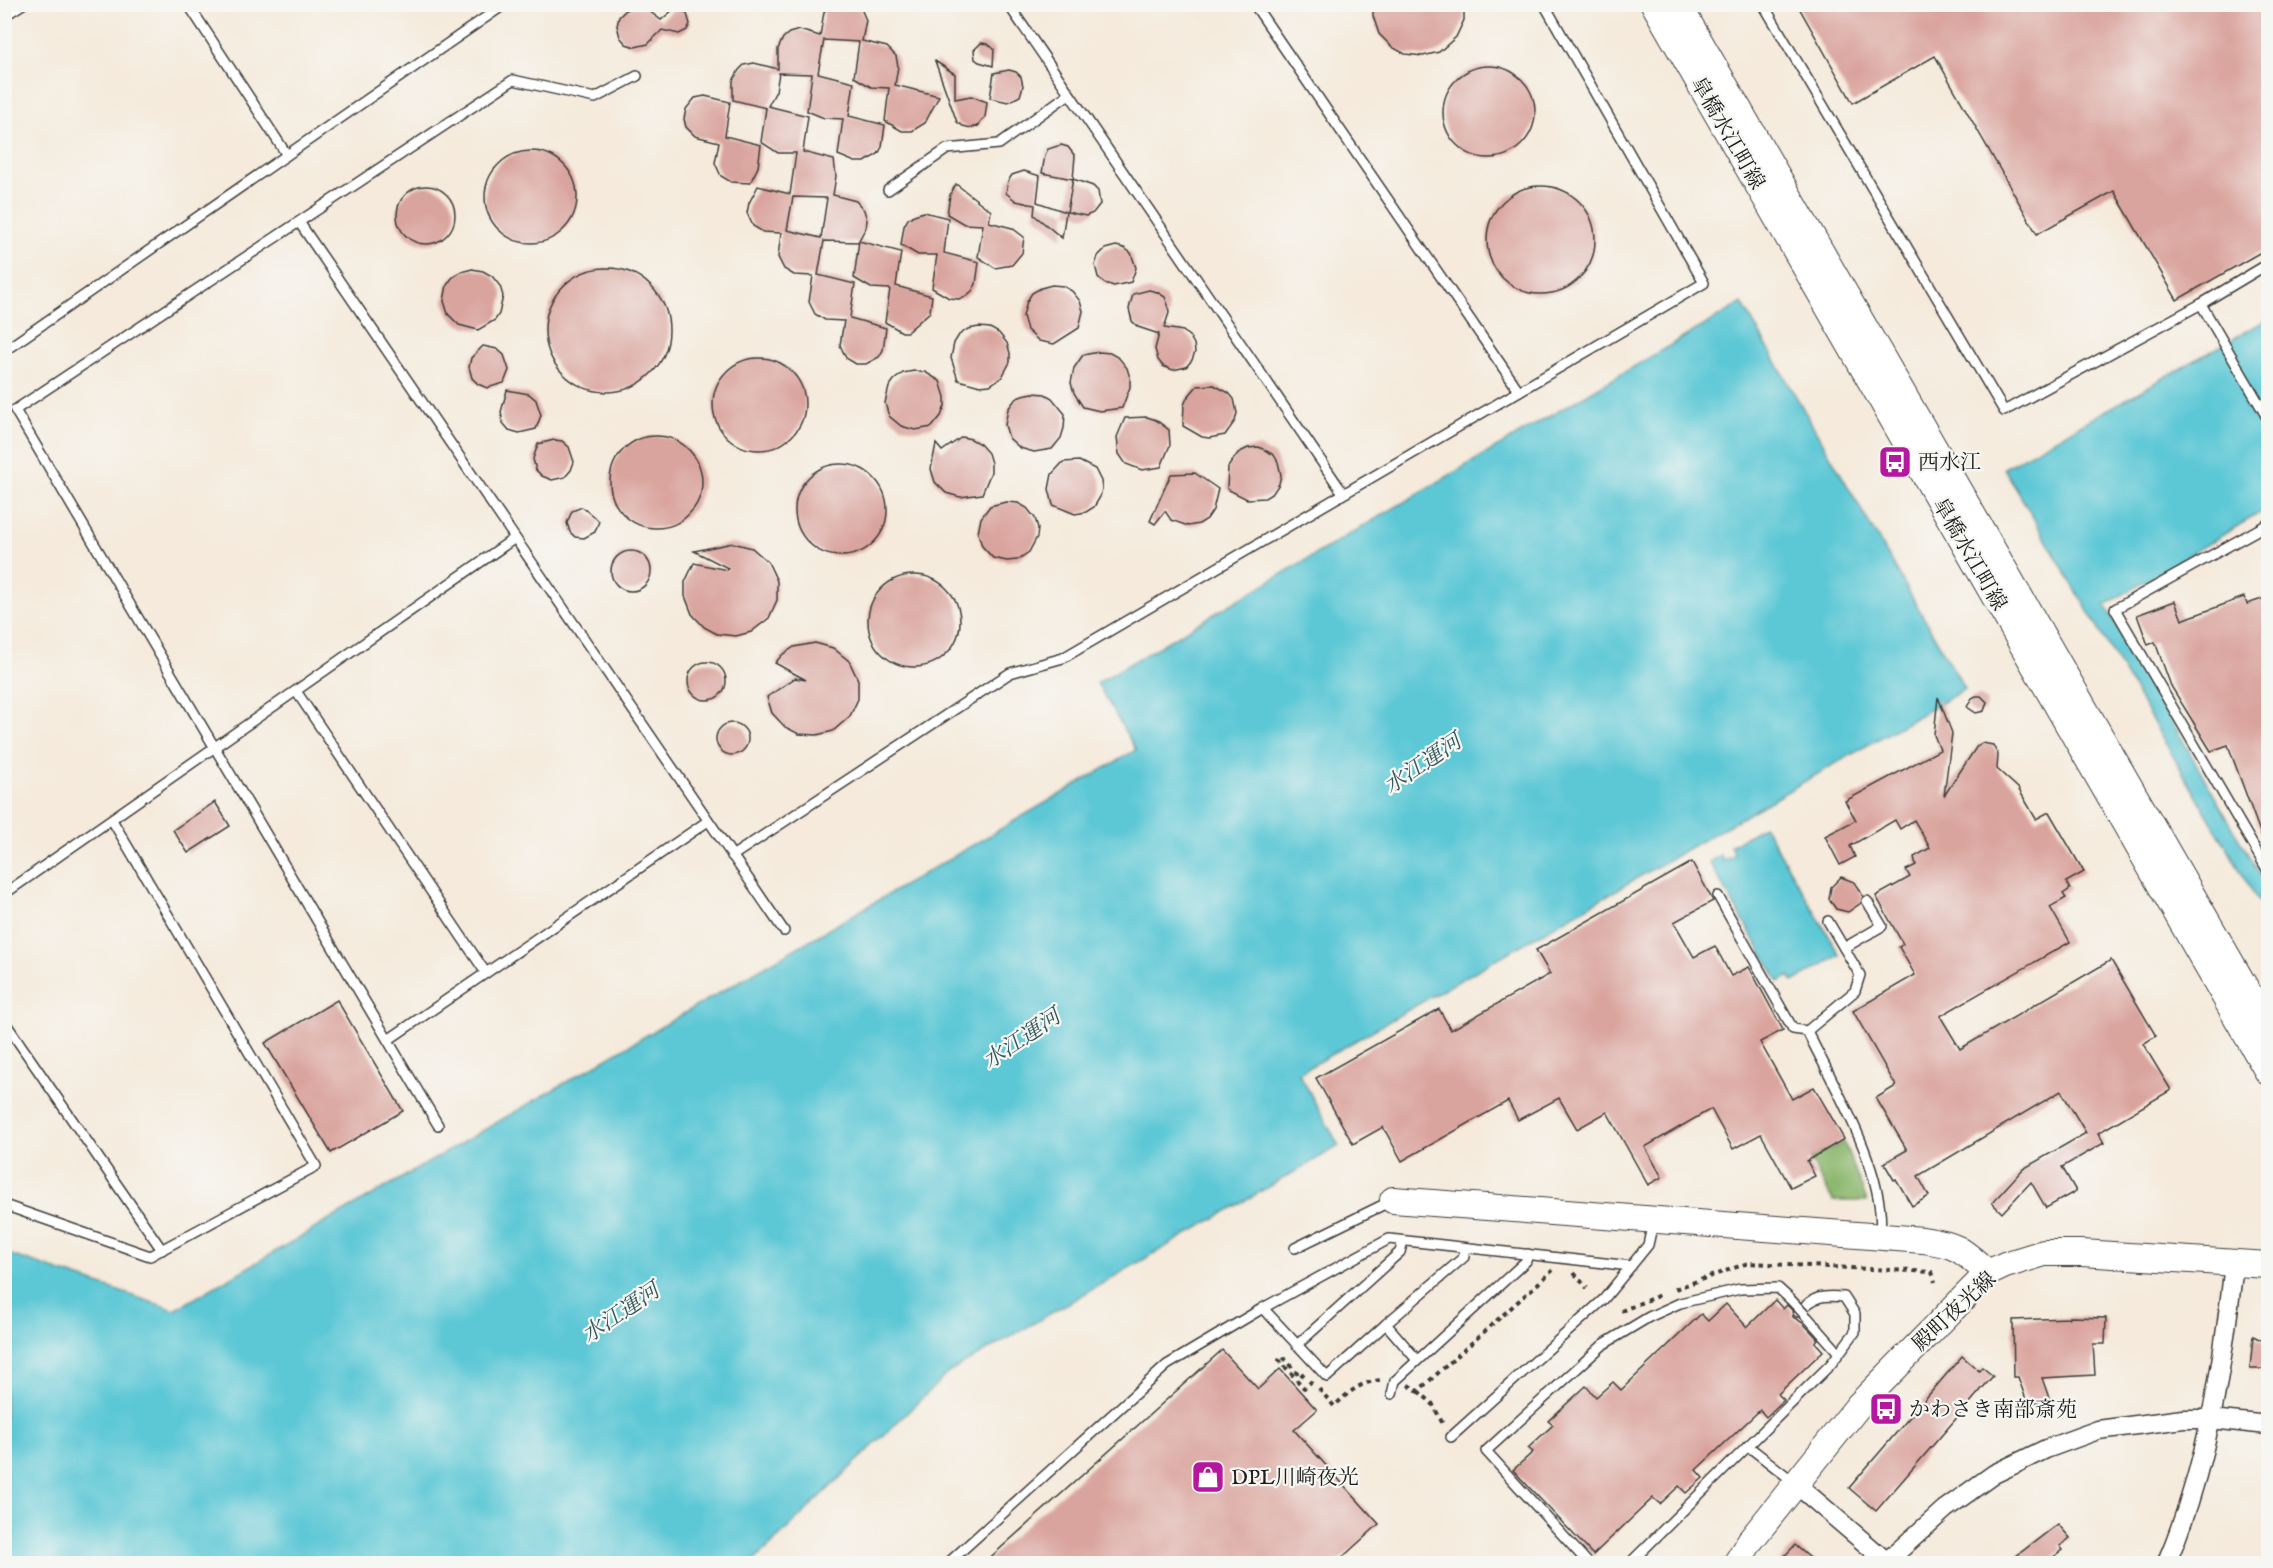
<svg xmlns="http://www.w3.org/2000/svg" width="2273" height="1568" font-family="'IM FELL English','Noto Serif JP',serif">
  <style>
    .forest { fill: #8cb76e; stroke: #546a45; stroke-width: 1.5 }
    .water { fill: #5bc7d5; stroke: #3c7278; stroke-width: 1.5 }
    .building { fill: #daa49e; fill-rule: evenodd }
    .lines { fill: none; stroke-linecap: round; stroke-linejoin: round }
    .lane-casing { stroke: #3d3b39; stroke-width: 12 }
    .street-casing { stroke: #3d3b39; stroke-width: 21 }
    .secondary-casing { stroke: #3d3b39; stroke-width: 28 }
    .path { stroke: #3d3b39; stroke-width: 4; stroke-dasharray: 4.5 4.5; stroke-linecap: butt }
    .lane { stroke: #fff; stroke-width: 9 }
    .street { stroke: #fff; stroke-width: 18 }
    .secondary { stroke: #fff; stroke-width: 26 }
    .lane-bridge-casing { stroke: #3d3b39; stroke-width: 12; stroke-linecap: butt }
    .lane-bridge { stroke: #fff; stroke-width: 9 }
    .labels { text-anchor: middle; stroke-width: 4.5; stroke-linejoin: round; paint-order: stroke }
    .street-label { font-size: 21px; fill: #1c1c1c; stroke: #f6f6f2 }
    .poi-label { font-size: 21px; fill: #1c1c1c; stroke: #f6f6f2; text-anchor: start }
    .water-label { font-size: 22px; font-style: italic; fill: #32585d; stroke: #f6f6f2 }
  </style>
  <rect width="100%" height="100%" fill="#f6f6f2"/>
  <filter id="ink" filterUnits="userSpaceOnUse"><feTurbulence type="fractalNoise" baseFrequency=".0167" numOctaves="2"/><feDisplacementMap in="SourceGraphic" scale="12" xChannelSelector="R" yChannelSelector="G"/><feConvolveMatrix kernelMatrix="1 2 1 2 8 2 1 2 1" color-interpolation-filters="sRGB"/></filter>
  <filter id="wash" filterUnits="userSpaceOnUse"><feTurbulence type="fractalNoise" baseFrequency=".008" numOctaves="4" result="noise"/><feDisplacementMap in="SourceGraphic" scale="24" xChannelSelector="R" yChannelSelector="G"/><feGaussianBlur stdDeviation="1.35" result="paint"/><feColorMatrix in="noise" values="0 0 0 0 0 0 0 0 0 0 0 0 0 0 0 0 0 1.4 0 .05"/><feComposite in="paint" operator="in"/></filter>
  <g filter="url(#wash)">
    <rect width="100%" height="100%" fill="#f5eadb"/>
    <path class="forest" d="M1844 1142 1867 1201H1833L1810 1159Z"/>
    <g class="water">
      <path d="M1742 303 1965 689 1299 1073 1339 1146 948 1373 752 1563 5 1564V1253L175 1310 1136 750 1097 683Z"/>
      <path d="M2268 319V508L2105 605 2268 889V918L2004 468Z"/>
      <path d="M1764 826 1840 955 1793 982 1789 976 1779 982 1709 862 1720 855 1723 861 1734 855 1730 846Z"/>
    </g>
    <g id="blocks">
      <g class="building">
        <path d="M829 4H859L866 20 862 41 887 47 896 56 898 66 895 85 939 96 925 123 912 131H902L885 121 889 88 871 87 854 77 859 42 824 40 818 73 854 82 849 116 885 125 882 147 878 154 865 162H855L838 155 843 119 824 118 807 111 812 74 779 73 776 91 768 106 808 116 803 152 834 160 836 176 833 195 856 201 864 210 867 220 866 227 858 242 824 241 818 275 855 284 850 318 886 328 883 350 879 357 866 364H856L846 358 840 345 844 321 825 320 815 314 809 302 813 276 794 275 784 269 778 257 781 233 763 232 753 226 747 213 749 203 758 186 790 194 796 153H778L761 142 766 108 733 100V81L739 70 744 65 754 63 778 69V49L783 38 789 33 799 30 820 36 824 12ZM793 197 827 198 821 238 787 230Z"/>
        <path d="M1373 4H1464V20L1456 37 1439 52 1423 56 1405 54 1392 47 1379 34 1373 16Z"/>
        <path d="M1797 4H2268V248L2177 300 2114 191 2037 234 1935 56 1853 103Z"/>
        <path d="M637 7 645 8 661 20 673 10H682L687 14 690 24 687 30 679 34 662 30 648 44 635 47 626 44 620 37 617 26 619 17 627 9Z"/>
        <path d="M981 43 988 44 994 49 993 66 979 62 975 59 974 50Z"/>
        <path d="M935 61 955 74V99L971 96 987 102 985 117 978 126 971 128 963 126 957 122Z"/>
        <circle cx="1489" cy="112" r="46"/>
        <path d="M1009 70 1016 72 1021 77 1023 86 1020 96 1008 102 990 98 994 73Z"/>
        <path d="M705 96 730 102 725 136 761 145 758 167 750 183 731 182 721 176 715 163 719 142 695 136 686 127 684 119 686 109 695 98Z"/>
        <path d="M1061 145 1068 147 1075 156 1073 179 1042 173 1045 155 1048 149Z"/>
        <circle cx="531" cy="197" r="46"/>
        <path d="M1024 171 1040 176 1037 202 1066 212 1062 238 1034 215 1035 205 1016 201 1006 193 1008 181 1012 175Z"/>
        <path d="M1073 179 1093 186 1098 191 1100 204 1093 213 1086 216 1067 212Z"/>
        <path d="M956 184 991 211 989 222 1012 228 1024 237 1022 253 1012 265 995 268 978 257 983 225 964 224 947 214 950 195Z"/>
        <circle cx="426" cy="215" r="29"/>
        <circle cx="1541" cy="240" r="54"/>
        <path d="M924 212 948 218 944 253 979 262 976 284 972 291 966 296 959 299 949 298 932 288 937 255H918L901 245 904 226 908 219 914 215Z"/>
        <path d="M859 241 901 252 896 286 932 296 930 312 907 332H902L885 322 890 289 871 288 854 278Z"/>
        <path d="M1116 246 1124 248 1131 253 1136 268 1131 282 1114 286 1104 283 1098 277 1095 265 1098 256 1105 249Z"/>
        <circle cx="607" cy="330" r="62"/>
        <path d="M472 269 483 271 492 276 500 286 503 296 499 314 495 320 478 330 459 325 448 314 444 301 447 285 452 278 461 272Z"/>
        <path d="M1052 285 1063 286 1072 291 1080 301 1083 311 1079 328 1054 344 1039 341 1027 330 1023 316 1027 301 1032 293 1041 288Z"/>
        <path d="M1149 290 1157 292 1165 297 1168 305 1169 313 1164 328 1183 331 1190 337 1194 344 1195 352 1192 360 1186 367 1173 370 1163 366 1158 360 1155 349 1159 334 1138 327 1132 321 1129 309 1133 294Z"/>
        <path d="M979 327 990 328 999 333 1007 343 1010 353V362L1002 377 990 385 980 386 958 380 951 358 954 343 959 335 968 329Z"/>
        <path d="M483 346 497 349 504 355 509 370 504 383 487 388 478 384 472 378 469 367 471 358Z"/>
        <path d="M1099 352 1110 353 1119 358 1127 368 1130 378V387L1122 408 1100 411 1083 407 1074 393 1071 383 1074 368 1083 355Z"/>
        <circle cx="759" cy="404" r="46"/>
        <path d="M914 371 925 372 940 381 945 397V406L941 416 932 427 915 430 901 426 889 416 885 403 889 387 894 380 903 373Z"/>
        <path d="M1214 385 1229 393 1234 399 1237 413 1235 421 1225 435 1209 438 1202 437 1183 426 1184 405 1187 398 1197 386Z"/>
        <path d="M507 390 529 394 536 400 541 415 536 429 519 433 509 430 503 423 501 412Z"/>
        <path d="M1033 393 1045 394 1052 398 1065 414 1064 428 1061 438 1052 449 1034 452 1020 448 1009 438 1005 425 1008 409 1014 401 1022 395Z"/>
        <path d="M1147 417 1156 420 1169 430 1170 445 1161 467 1142 470 1126 464 1119 454 1117 437 1125 418Z"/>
        <circle cx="656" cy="482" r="46"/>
        <path d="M962 437 971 439 980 444 988 453 991 463V472L982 494 960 497 946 493 935 482 931 469 936 444 942 451Z"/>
        <path d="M554 440 562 441 569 447 574 462 571 470 565 477 552 480 542 476 536 470 533 459 538 444Z"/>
        <path d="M1259 447 1274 455 1278 462 1281 475 1279 484 1273 493 1265 498 1247 499 1227 489 1228 467 1238 453 1248 448Z"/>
        <path d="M1079 461 1095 469 1101 481 1102 489 1100 497 1094 507 1086 512 1075 514 1053 505 1049 489 1052 474 1063 462Z"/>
        <circle cx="841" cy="510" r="46"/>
        <path d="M1195 473 1218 489 1213 510 1207 519 1199 524 1188 526 1171 520 1165 511 1155 524 1150 521 1171 474Z"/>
        <path d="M1006 502 1018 503 1027 508 1035 518 1038 528 1037 537 1029 552 1017 560 1007 561 993 558 982 546 978 533 981 518 990 506Z"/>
        <path d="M582 507 599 521 595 532 584 538 575 537 570 532 567 523 572 511Z"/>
        <path d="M733 543 752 548 768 562 777 581V600L769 618 751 632 736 636 717 634 704 627 692 614 685 596V582L694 563 727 570 728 568 694 551Z"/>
        <circle cx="631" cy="571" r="20"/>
        <circle cx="914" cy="621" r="46"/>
        <path d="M2244 597 2247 604 2268 597V851H2267L2228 745 2211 751 2171 686 2155 642 2148 645 2137 615 2175 601 2182 620Z"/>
        <path d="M815 643 833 648 849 661 858 680V699L850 716 833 731 817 735 799 734 785 727 772 713 767 697 795 678 806 680 775 663 782 655 794 647Z"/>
        <circle cx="707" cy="681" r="19"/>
        <path d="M1976 696H1981L1987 702 1984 711 1976 713 1967 707 1972 698Z"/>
        <path d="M1938 697 1952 733 1944 796 1977 746 1982 743 1993 745 1998 755 1997 769 2018 788 2036 819 2049 812 2084 872 2066 882 2070 889 2063 894 2066 898 2050 907 2070 942 1940 1016 1960 1049 2111 960 2156 1036 2143 1044 2171 1090 2098 1133 2104 1143 2062 1167 2076 1191 2046 1208 2031 1182 2002 1213 1992 1203 2023 1169 2086 1133 2061 1091 1918 1176 1929 1196 1912 1206 1896 1179 1894 1180 1884 1163 1907 1150 1876 1098 1896 1086 1853 1011 1915 975 1899 947 1903 944 1876 896 1910 877 1906 870 1916 865 1914 857 1930 848 1914 820 1900 829 1895 820 1850 846 1855 857 1840 865 1825 836 1856 820 1845 801 1940 750 1934 735Z"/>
        <circle cx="732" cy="739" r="16"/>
        <path d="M215 802 230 826 188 853 173 830Z"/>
        <path d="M1692 862 1713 901 1674 922 1694 957 1715 946 1731 976 1749 967 1783 1030 1760 1042 1792 1099 1814 1087 1844 1139 1807 1161 1815 1176 1791 1188 1761 1134 1733 1149 1711 1109 1645 1147 1662 1177 1648 1185 1607 1112 1577 1129 1559 1098 1518 1120 1508 1101 1402 1161 1383 1127 1353 1144 1316 1078 1439 1009 1451 1030 1550 974 1536 950Z"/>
        <path d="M1841 877 1854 882 1863 896 1861 903 1848 912 1836 909 1829 899 1831 887Z"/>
        <path d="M337 1000 403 1111 331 1153 265 1043Z"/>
        <path d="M1775 1300 1783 1309 1787 1305 1792 1310 1793 1317 1803 1323 1818 1339 1815 1342 1823 1351 1778 1394 1784 1400 1766 1417 1760 1410 1696 1470 1703 1478 1686 1493 1679 1486 1660 1504 1653 1498 1593 1555 1513 1470 1533 1452 1528 1448 1553 1425 1548 1421 1586 1386 1596 1397 1613 1382 1621 1390 1701 1314 1708 1321 1726 1304 1747 1327Z"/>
        <path d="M2070 1317 2106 1318 2105 1344H2093L2095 1375 2042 1378 2049 1398 2028 1405 2018 1377H2014L2013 1320 2070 1318Z"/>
        <path d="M2253 1336 2268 1343V1369H2250Z"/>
        <path d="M1222 1350 1258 1389 1280 1369 1317 1410 1294 1430 1379 1524 1336 1563H984Z"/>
        <path d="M1962 1356 1979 1371 1982 1367 1993 1376 1876 1511 1849 1488Z"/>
        <path d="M2058 1524 2070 1538 2060 1546 2063 1550 2045 1563H2007Z"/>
        <path d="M1795 1545 1816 1563H1778Z"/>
      </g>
    </g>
  </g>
  <g filter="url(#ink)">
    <use href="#blocks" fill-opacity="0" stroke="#3d3b39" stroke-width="1.5"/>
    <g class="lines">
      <g class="lane-casing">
        <g id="lane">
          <path d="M188 4 287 155"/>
          <path d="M1008 4 1343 493"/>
          <path d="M1254 4 1519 391"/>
          <path d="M1763 4 2004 411 2201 304 2268 264"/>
          <path d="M4 16 23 4"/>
          <path d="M888 190 947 149 999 144 1069 94"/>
          <path d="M299 222 784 931"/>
          <path d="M2201 304 2268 419"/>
          <path d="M4 351 505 4"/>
          <path d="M2268 524 2115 609 2268 871"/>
          <path d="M296 691 486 973"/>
          <path d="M732 856 1010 673 1063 658 1704 283 1544 4"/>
          <path d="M4 894 515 538"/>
          <path d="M1718 896 1793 1029 1807 1031C1834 1086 1887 1173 1880 1234"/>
          <path d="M1844 948 1882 926 1867 901"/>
          <path d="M4 1021 162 1250"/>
          <path d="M1807 1031 1855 991 1860 975 1828 921"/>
          <path d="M388 1040 708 821"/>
          <path d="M438 1125 15 410 513 80 595 98 637 76"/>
          <path d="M4 1205 150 1256 316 1166 112 820"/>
          <path d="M1295 1248 1391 1201"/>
          <path d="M1263 1308 1327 1377 1386 1324 1417 1360"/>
          <path d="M1808 1318 1839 1353"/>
          <path d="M1386 1324 1464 1257V1248"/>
          <path d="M1297 1345 1400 1252 1403 1241"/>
          <path d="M1392 1394 1395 1381 1526 1261 1528 1254"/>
          <path d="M1451 1437 1604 1299 1648 1245 1653 1222"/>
          <path d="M1794 1482 1748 1446 1831 1364 1855 1332V1314L1844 1297C1821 1295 1815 1296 1798 1312"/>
          <path d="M947 1564 1167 1365 1263 1308 1389 1239 1631 1266"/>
          <path d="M1589 1564 1486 1451 1604 1344 1649 1317 1680 1303 1740 1289 1778 1288 1790 1299"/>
          <path d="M1629 1564 1748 1446"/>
        </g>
      </g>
      <g class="street-casing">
        <g id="street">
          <path d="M1796 1484 1886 1561"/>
          <path d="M1884 1564 1945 1509 1994 1474 2046 1449 2098 1430 2183 1419H2211L2268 1425"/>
          <path d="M2166 1564C2207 1469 2223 1365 2234 1263"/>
        </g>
      </g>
      <g class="secondary-casing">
        <g id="secondary">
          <path d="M1654 4 2268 1072"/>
          <path d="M1678 4 2268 1027"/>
          <path d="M1393 1200 1923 1240C1958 1245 1961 1249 1988 1273"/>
          <path d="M1736 1564 1750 1541 1859 1405 1988 1273 2005 1265 2044 1253H2082L2268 1265"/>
        </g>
      </g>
      <g class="path">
        <path d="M1574 1273 1587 1288"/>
        <path d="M1675 1289 1748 1263 1932 1272 1935 1282"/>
        <path d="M1621 1311 1660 1295"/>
        <path d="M1304 1373 1300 1377 1283 1357 1279 1360 1304 1388 1312 1381"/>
        <path d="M1408 1385 1418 1391 1553 1270"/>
        <path d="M1319 1389 1334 1406C1349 1392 1361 1381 1383 1380"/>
        <path d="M1418 1391 1432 1403 1444 1426"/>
      </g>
      <use href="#lane" class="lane"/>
      <use href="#street" class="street"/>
      <use href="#secondary" class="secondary"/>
      <g class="lane-bridge-casing">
        <path id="lane-bridge" d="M1790 1299 1808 1318"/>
      </g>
      <use href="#lane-bridge" class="lane-bridge"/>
    </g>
  </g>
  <defs>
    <g id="bus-square" transform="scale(1.725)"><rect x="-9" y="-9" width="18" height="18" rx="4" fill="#b5179e" stroke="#f6f6f2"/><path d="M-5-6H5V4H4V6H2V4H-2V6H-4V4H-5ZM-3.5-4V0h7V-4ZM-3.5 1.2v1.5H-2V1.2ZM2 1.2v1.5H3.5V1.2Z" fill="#fff"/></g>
    <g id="shop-square" transform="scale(1.725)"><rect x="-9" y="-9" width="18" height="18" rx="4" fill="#b5179e" stroke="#f6f6f2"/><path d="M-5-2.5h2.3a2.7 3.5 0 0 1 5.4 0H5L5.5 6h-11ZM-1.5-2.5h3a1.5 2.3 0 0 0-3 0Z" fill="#fff"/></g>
  </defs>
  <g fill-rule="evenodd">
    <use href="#bus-square" x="1895" y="462"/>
    <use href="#bus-square" x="1886" y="1409"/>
    <use href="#shop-square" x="1208" y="1477"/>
  </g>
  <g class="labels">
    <g class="street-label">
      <text transform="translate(1728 133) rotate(60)" y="7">皐橋水江町線</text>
      <text transform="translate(1970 554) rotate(60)" y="7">皐橋水江町線</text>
      <text transform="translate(1954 1311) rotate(-43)" y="7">殿町夜光線</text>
    </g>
    <g class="poi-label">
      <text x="1918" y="469">西水江</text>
      <text x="1909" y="1416">かわさき南部斎苑</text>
      <text x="1231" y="1484">DPL川崎夜光</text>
    </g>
    <g class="water-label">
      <text transform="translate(1422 763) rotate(-34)" y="8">水江運河</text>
      <text transform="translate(1021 1038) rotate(-34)" y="8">水江運河</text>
      <text transform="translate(620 1312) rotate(-34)" y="8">水江運河</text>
    </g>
  </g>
  <rect width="2273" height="1568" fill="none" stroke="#f6f6f2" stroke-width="24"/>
</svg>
